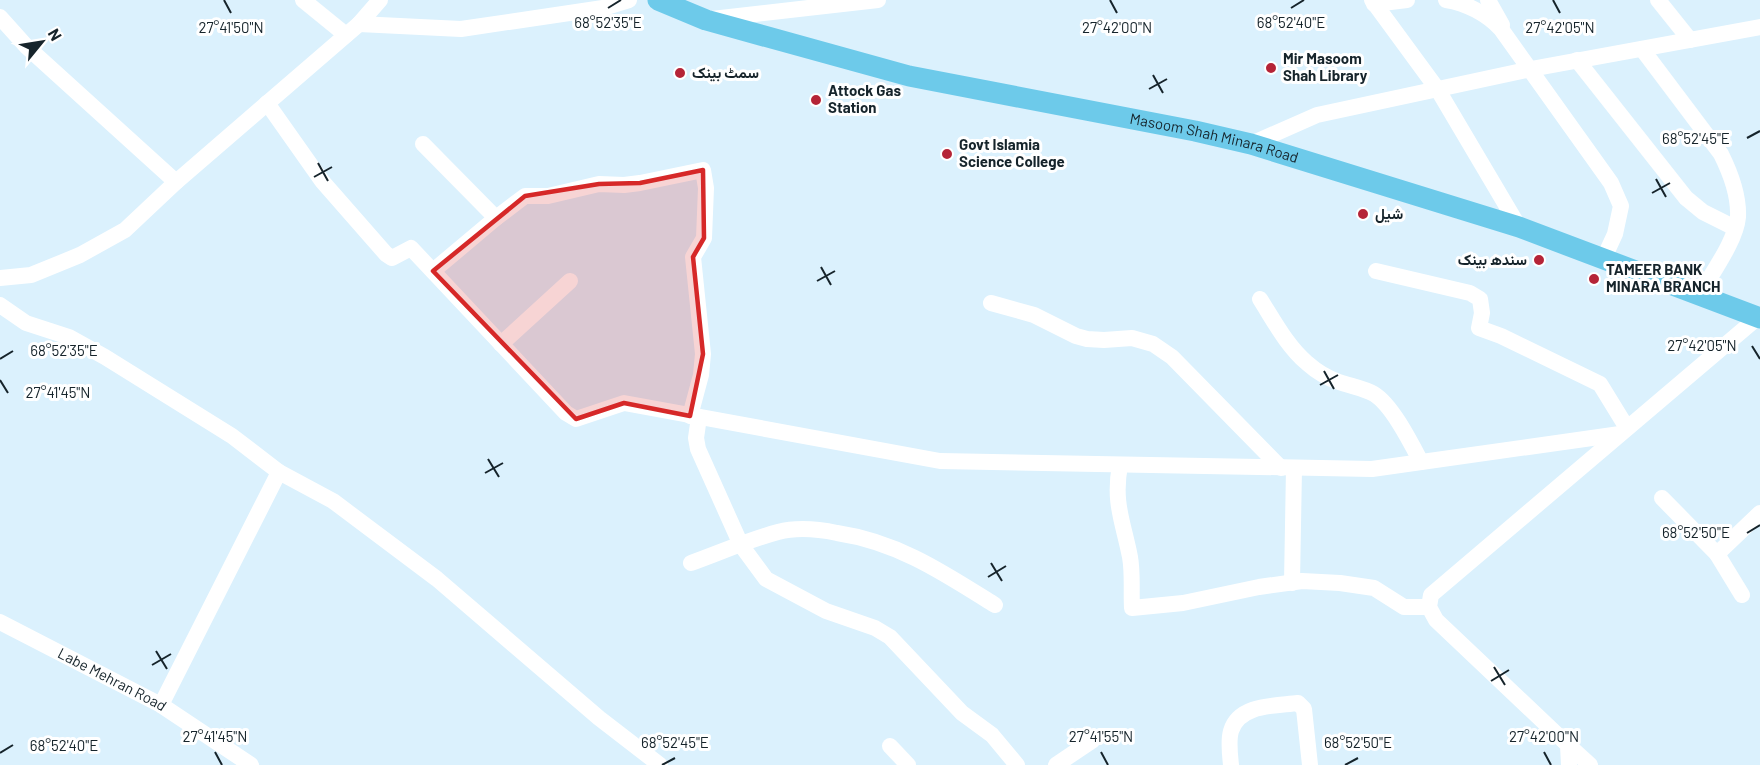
<svg xmlns="http://www.w3.org/2000/svg" width="1760" height="765" font-family="Barlow,Vazirmatn,sans-serif">
  <style>
    .lines { fill: none; stroke-linecap: round; stroke-linejoin: round }
    .minor { stroke: #fff; stroke-width: 16 }
    .major { stroke: #6dcaea; stroke-width: 21 }
    .marked { fill: #d62828; fill-opacity: 0.2; stroke: #d62828; stroke-width: 4.5; stroke-linejoin: round }
    .ticks { fill: none; stroke: #16242b; stroke-width: 2 }
    .poi-dot { fill: #b52437; stroke: #fff; stroke-width: 2 }
    .labels { text-anchor: middle; stroke-width: 6; stroke-linejoin: round; paint-order: stroke }
    .poi-label { font-size: 15px; font-weight: bold; fill: #16242b; stroke: #fff; text-anchor: start }
    .street-label { font-size: 15px; fill: #16242b; stroke: #fff }
    .ticks-label { font-size: 15px; text-anchor: middle; fill: #16242b; stroke: #fff; stroke-width: 6; stroke-linejoin: round; paint-order: stroke }
  </style>
  <rect width="100%" height="100%" fill="#dbf1fd"/>
  <g class="lines">
    <g class="minor">
      <path d="M303 0 346 35"/>
      <path d="M1372 0 1438 90 1519 227"/>
      <path d="M1446 0C1466 3 1487 14 1501 29L1611 183 1621 206 1615 234 1603 260"/>
      <path d="M1488 0 1502 25"/>
      <path d="M1658 0 1690 40"/>
      <path d="M1374 4 1407 0"/>
      <path d="M0 17 26 46 176 182"/>
      <path d="M712 19 878 0"/>
      <path d="M359 24 461 29 603 8 629 0"/>
      <path d="M1642 49 1721 154C1730 172 1739 196 1738 217 1736 241 1711 274 1699 296"/>
      <path d="M1577 60 1686 198 1703 212 1735 228"/>
      <path d="M267 103 322 181 386 254 392 258 411 248 566 413 576 419 624 403 940 461 1372 469 1620 434"/>
      <path d="M423 144 496 218"/>
      <path d="M1251 144 1317 115 1531 69 1760 27"/>
      <path d="M433 271 496 218 525 196H548L599 184 624 185 640 183 703 170 706 188 704 238 693 257 703 354 701 375 690 416"/>
      <path d="M1376 271 1470 293 1480 299 1482 313 1479 328 1501 336 1600 384 1627 428"/>
      <path d="M0 278 31 275 80 255 125 230 176 182 359 24 380 0"/>
      <path d="M1260 299C1274 321 1287 346 1307 363 1316 371 1327 378 1339 382 1350 386 1363 388 1374 394 1392 405 1411 443 1421 462"/>
      <path d="M991 303 1034 315 1076 336 1087 339 1104 340 1132 338 1153 344 1172 357 1281 468"/>
      <path d="M0 305 26 323 69 337 105 357 232 436 279 472 333 501 437 579 599 718 660 765"/>
      <path d="M501 344 570 281"/>
      <path d="M699 417 696 438 698 449 741 545 766 579 826 611 875 628 890 637 962 713 992 735 1017 765"/>
      <path d="M1120 465C1113 503 1123 521 1130 557 1133 574 1131 591 1132 608L1183 603 1259 587 1302 581 1340 583 1374 588 1404 607H1429"/>
      <path d="M1662 498 1717 554 1742 595"/>
      <path d="M1717 554 1760 513"/>
      <path d="M691 563C719 553 748 540 778 532 797 527 818 529 837 533 898 542 944 573 995 605"/>
      <path d="M1292 583 1294 468"/>
      <path id="s1" d="M0 622 161 705 251 765"/>
      <path d="M161 705 279 472"/>
      <path d="M1568 745 1590 765"/>
      <path d="M890 746 908 765"/>
      <path d="M1056 765 1093 740"/>
      <path d="M1231 765C1230 755 1228 741 1231 731 1239 704 1275 706 1298 703L1304 709 1310 765"/>
      <path d="M1569 765 1568 745 1436 620 1429 607 1431 595 1757 318"/>
    </g>
    <path class="major" id="s2" d="M658 0 706 20 909 76 1195 131 1251 144 1519 227 1760 318"/>
  </g>
  <path class="marked" d="M703 170 704 238 693 257 703 354 690 416 624 403 576 419 433 271 525 196 599 184 640 183Z"/>
  <path class="ticks" d="M224 0 231 13M1110 0 1117 13M1553 0 1560 13M608 8 621 0M1291 8 1304 0M1153 75 1163 93M1149 89 1167 79M1747 138 1760 131M318 163 328 181M314 177 332 167M1656 179 1666 197M1652 193 1670 183M821 267 831 285M817 281 835 271M1752 346 1760 359M0 359 13 351M1324 371 1334 389M0 380 8 393M1320 385 1338 375M488 459 499 477M485 473 503 463M1747 533 1760 525M991 563 1002 581M988 577 1006 566M156 651 167 669M152 665 171 654M1494 667 1505 685M1491 681 1509 670M215 752 222 765M1101 752 1108 765M1544 752 1551 765M0 753 13 745M662 765 675 758M1345 765 1358 758"/>
  <g class="poi-dot">
    <circle cx="1271" cy="68" r="6"/>
    <circle cx="680" cy="73" r="6"/>
    <circle cx="816" cy="100" r="6"/>
    <circle cx="947" cy="154" r="6"/>
    <circle cx="1363" cy="214" r="6"/>
    <circle cx="1539" cy="260" r="6"/>
    <circle cx="1594" cy="279" r="6"/>
  </g>
  <g class="labels">
    <g class="poi-label">
      <text x="1283" y="64">Mir Masoom<tspan x="1283" dy="17">Shah Library</tspan></text>
      <text x="692" y="78">سمٹ بینک</text>
      <text x="828" y="96">Attock Gas<tspan x="828" dy="17">Station</tspan></text>
      <text x="959" y="150">Govt Islamia<tspan x="959" dy="17">Science College</tspan></text>
      <text x="1375" y="219">شیل</text>
      <text x="1527" y="265" text-anchor="end">سندھ بینک</text>
      <text x="1606" y="275">TAMEER BANK<tspan x="1606" dy="17">MINARA BRANCH</tspan></text>
    </g>
    <g class="street-label">
      <text dy="5" stroke="none"><textPath href="#s2" startOffset="574">Masoom Shah Minara Road</textPath></text>
      <text dy="5" stroke="none"><textPath href="#s1" startOffset="126">Labe Mehran Road</textPath></text>
    </g>
  </g>
  <g class="ticks-label">
    <text x="608" y="28">68°52'35"E</text>
    <text x="1291" y="28">68°52'40"E</text>
    <text x="231" y="33">27°41'50"N</text>
    <text x="1117" y="33">27°42'00"N</text>
    <text x="1560" y="33">27°42'05"N</text>
    <text x="1696" y="144">68°52'45"E</text>
    <text x="1702" y="351">27°42'05"N</text>
    <text x="64" y="356">68°52'35"E</text>
    <text x="58" y="398">27°41'45"N</text>
    <text x="1696" y="538">68°52'50"E</text>
    <text x="215" y="742">27°41'45"N</text>
    <text x="1101" y="742">27°41'55"N</text>
    <text x="1544" y="742">27°42'00"N</text>
    <text x="675" y="748">68°52'45"E</text>
    <text x="1358" y="748">68°52'50"E</text>
    <text x="64" y="751">68°52'40"E</text>
  </g>
  <g transform="translate(42 42) rotate(60)" stroke="#ffffff" stroke-width="4.5" paint-order="stroke">
  <path d="M0-4.5L10 22L0 15L-10 22Z" fill="#16242b"/>
  <text y="-9" font-size="16" font-weight="bold" text-anchor="middle" fill="#16242b">N</text>
  </g>
</svg>
